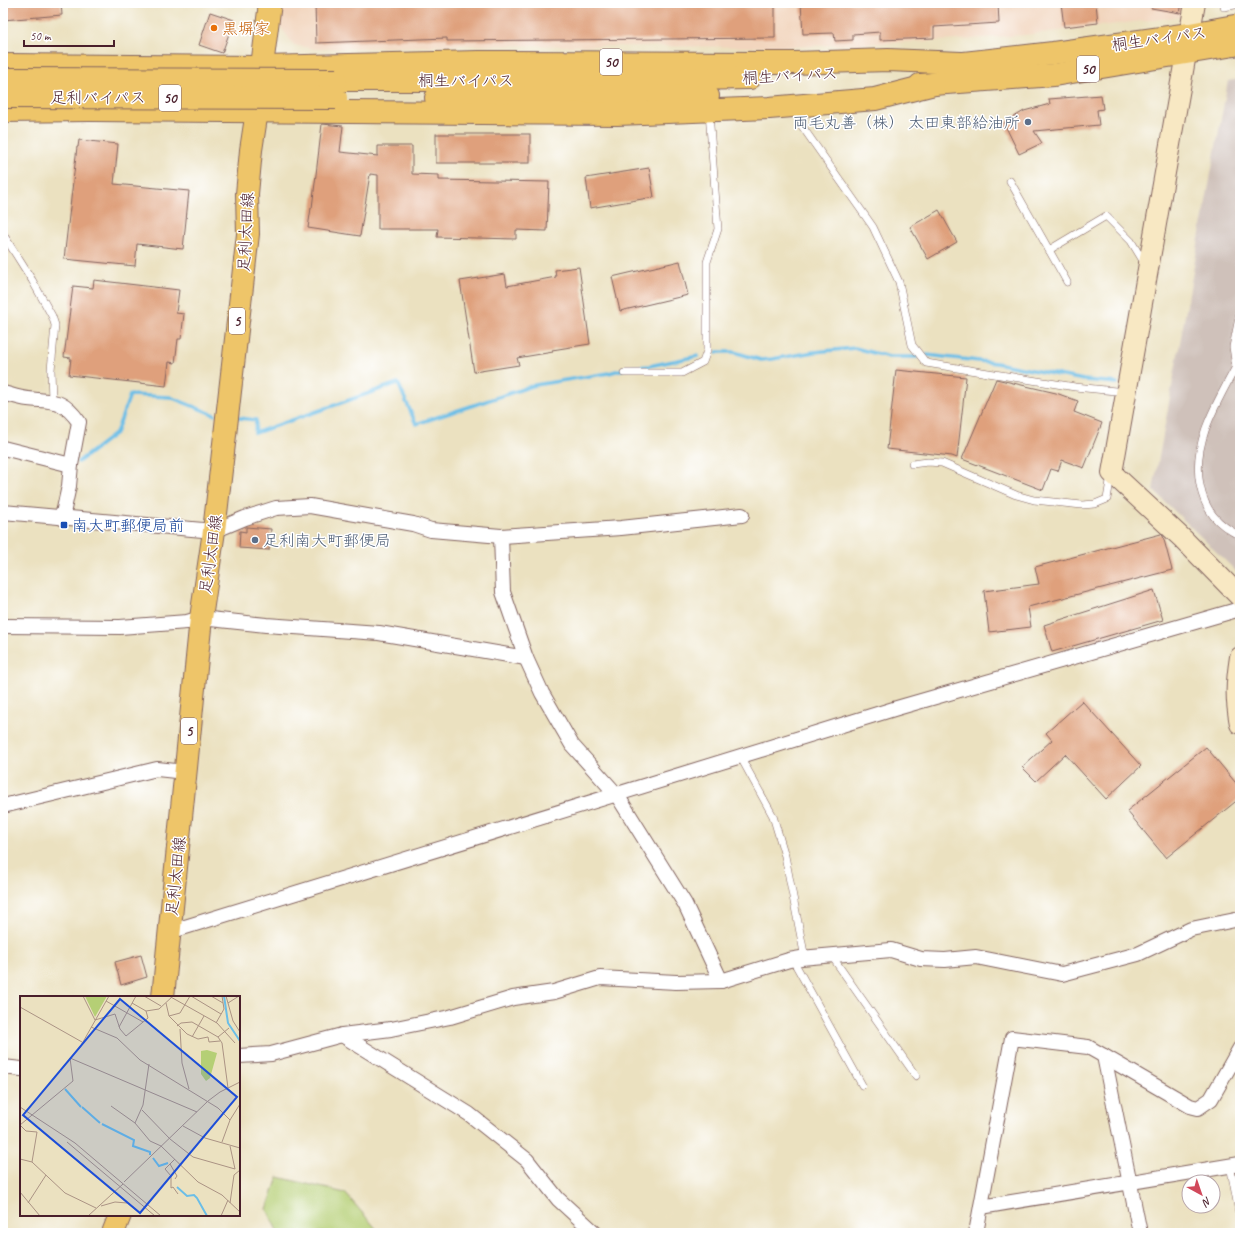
<svg xmlns="http://www.w3.org/2000/svg" width="1243" height="1236" font-family="Caveat,'Klee One',sans-serif">
  <style>
    .built { fill: #f2d5be }
    .industrial { fill: #cfc1ba }
    .green { fill: #b5cf75; stroke: #807750 }
    .lines { fill: none; stroke-linecap: round; stroke-linejoin: round }
    .stream { stroke: #6bbee7; stroke-width: 3.5 }
    .building { fill: #dfa07c }
    .lane-casing { stroke: #82635f; stroke-width: 8 }
    .street-casing { stroke: #82635f; stroke-width: 16 }
    .secondary-casing { stroke: #82635f; stroke-width: 22 }
    .primary-casing { stroke: #82635f; stroke-width: 24 }
    .highway-casing { stroke: #82635f; stroke-width: 24 }
    .lane { stroke: #fff; stroke-width: 7 }
    .street { stroke: #fff; stroke-width: 14 }
    .secondary { stroke: #f8e8c3; stroke-width: 20 }
    .primary { stroke: #eec569; stroke-width: 22 }
    .highway { stroke: #eec569; stroke-width: 22 }
    .highway-bridge-casing { stroke: #82635f; stroke-width: 24; stroke-linecap: butt }
    .highway-bridge { stroke: #eec569; stroke-width: 22 }
    .food-dot { fill: #e8710a; stroke: #fff; stroke-width: 1.5 }
    .service-dot { fill: #5c6f8a; stroke: #fff; stroke-width: 1.5 }
    .transit-dot { fill: #1a4fb4; stroke: #fff; stroke-width: 1.5 }
    .labels { text-anchor: middle; stroke-width: 3; stroke-linejoin: round; paint-order: stroke }
    .shield { fill: #fff; stroke: #80626b; stroke-width: 1 }
    .shield-label { font-size: 15px; font-weight: bold; fill: #4a1f2b }
    .food-label { font-size: 16px; fill: #c56008; stroke: #fff; text-anchor: start }
    .street-label { font-size: 16px; fill: #4a1f2b; stroke: #fff }
    .service-label { font-size: 16px; fill: #4e5e75; stroke: #fff; text-anchor: end }
    .transit-label { font-size: 16px; fill: #164399; stroke: #fff; text-anchor: start }
    .inset-river { fill: none; stroke: #6bbee7; stroke-width: 2 }
    .inset-road { fill: none; stroke: #ab9384; stroke-width: 1 }
    .view { fill: #1d4ed8; fill-opacity: 0.15; stroke: #1d4ed8; stroke-width: 2 }
    .inset-edge { fill: none; stroke: #4a1f2b; stroke-width: 2 }
  </style>
  <rect width="100%" height="100%" fill="#fff"/>
  <filter id="ink" filterUnits="userSpaceOnUse"><feTurbulence type="fractalNoise" baseFrequency=".025" numOctaves="2"/><feDisplacementMap in="SourceGraphic" scale="8" xChannelSelector="R" yChannelSelector="G"/><feConvolveMatrix kernelMatrix="1 2 1 2 8 2 1 2 1" color-interpolation-filters="sRGB"/></filter>
  <filter id="wash" filterUnits="userSpaceOnUse"><feTurbulence type="fractalNoise" baseFrequency=".012" numOctaves="4" result="noise"/><feDisplacementMap in="SourceGraphic" scale="16" xChannelSelector="R" yChannelSelector="G"/><feGaussianBlur stdDeviation="0.9" result="paint"/><feColorMatrix in="noise" values="0 0 0 0 0 0 0 0 0 0 0 0 0 0 0 0 0 1.4 0 .05"/><feComposite in="paint" operator="in"/></filter>
  <g filter="url(#wash)">
    <rect width="100%" height="100%" fill="#ebe1c0"/>
    <path class="built" d="M282 3H1188L1185 16 1024 35 959 40 787 47 457 45 316 49 294 45 279 25Z"/>
    <path class="industrial" d="M1240 79V575L1153 490 1228 81Z"/>
    <path class="green" d="M278 1177 345 1193 380 1233H278L267 1209Z"/>
    <g class="lines">
      <g class="stream">
        <path d="M717 352H734L761 360 772 359 814 352 855 348 889 357H917"/>
        <path d="M927 355 996 363 1084 380 1117 383"/>
        <path d="M239 418 256 420 255 433 398 383 416 424 535 385 609 373 627 368 649 366 698 356"/>
        <path d="M78 462 116 433 130 395 170 397 215 415"/>
      </g>
    </g>
    <g id="blocks">
      <g class="building">
        <path d="M3 3H61L62 15 3 20Z"/>
        <path d="M315 3H775V38L447 41V38L316 43Z"/>
        <path d="M801 3H998L999 23 934 27V38L880 40V32L853 34V40L835 41 834 33 803 34Z"/>
        <path d="M1061 3H1096L1098 23 1064 27Z"/>
        <path d="M1152 3H1182L1180 13 1151 8Z"/>
        <path d="M210 12 234 20 222 53 199 45Z"/>
        <path d="M1101 95 1103 109 1097 110 1099 125 1034 131 1042 143 1019 154 1004 123 1024 111 1050 104 1049 99Z"/>
        <path d="M322 124 343 126 340 152 378 156V146H412V174L439 175V180L549 182 547 231 516 230V239L437 237 438 229H378V175L370 174 360 236 308 228 311 208H312Z"/>
        <rect x="436" y="134" width="94" height="29"/>
        <path d="M79 140 118 144 114 184 189 191 183 249 137 244 135 266 64 259 77 147H78Z"/>
        <path d="M649 168 654 197 590 208 586 178Z"/>
        <path d="M939 210 957 242 928 259 910 227Z"/>
        <path d="M680 261 688 295 620 311 612 277Z"/>
        <path d="M579 267 590 344 552 350 553 352 517 358 519 365 474 372 460 281 505 274 507 286 556 277 555 270Z"/>
        <path d="M94 280 179 290 176 313 184 314 181 339H178L175 363 169 362 166 386 69 375 71 358 64 357 73 286 93 288Z"/>
        <path d="M896 370 966 377 957 458 952 456 887 449Z"/>
        <path d="M996 379 1056 393 1078 401 1074 412 1102 423 1084 468 1062 460 1058 471 1051 469 1043 490 962 459Z"/>
        <path d="M246 527 271 529 269 550 239 548 240 531 246 532Z"/>
        <path d="M1161 534 1163 536 1172 570 1028 607 1031 627 989 632 984 591 1039 584 1035 567Z"/>
        <path d="M1154 590 1163 620 1052 652 1044 625Z"/>
        <path d="M1082 701 1141 766 1106 799 1065 754 1036 781 1022 767 1052 740 1046 733Z"/>
        <path d="M1206 747 1240 788V798L1166 858 1127 811Z"/>
        <path d="M141 955 147 977 121 985 115 962Z"/>
      </g>
    </g>
  </g>
  <g filter="url(#ink)">
    <use href="#blocks" fill-opacity="0" stroke="#82635f" stroke-width="1"/>
    <g class="lines">
      <g class="lane-casing">
        <g id="lane">
          <path d="M1224 7 1240 4"/>
          <path d="M798 107 799 122 873 227 899 282 912 345 926 363 1075 387 1126 392"/>
          <path d="M1010 181 1049 250 1106 216 1131 241 1145 264"/>
          <path d="M3 234 32 280 52 316 55 325 51 370 52 401"/>
          <path d="M1049 250 1067 282"/>
          <path d="M1240 359C1220 398 1191 440 1200 485 1205 511 1217 524 1240 536"/>
          <path d="M1236 367 1233 347 1240 313"/>
          <path d="M624 373H682L703 362 707 351V262L718 229 709 113"/>
          <path d="M912 464 928 462 942 463 1016 495 1034 500 1082 505 1095 504 1107 499 1111 475"/>
          <path d="M740 756 773 816 785 856 805 958"/>
          <path d="M831 955 916 1076"/>
          <path d="M793 960 862 1085"/>
          <path d="M1230 1165 1240 1218"/>
        </g>
      </g>
      <g class="street-casing">
        <g id="street">
          <path d="M3 393C11 395 19 398 28 399 53 402 62 398 79 422L71 465 69 486 62 518"/>
          <path d="M3 448 71 465"/>
          <path d="M3 512 214 531 245 518 276 508 310 506 413 524 431 530 501 536 621 528 742 515"/>
          <path d="M501 536 503 592 526 658 542 693 572 745 617 795 685 904 721 981"/>
          <path d="M3 626 120 627 187 622 201 618 266 625 379 633 526 658"/>
          <path d="M3 806 157 769 185 772"/>
          <path d="M169 932 897 708 1240 609"/>
          <path d="M342 1035 469 1114 527 1160 558 1199 595 1233"/>
          <path d="M239 1056 271 1054 342 1035 391 1029 450 1017 513 998 554 992 600 978 676 982 721 981 789 960 801 958 891 950 921 959 945 960 976 957 1062 974 1138 954 1191 929 1240 919"/>
          <path d="M1104 1056 1140 1233"/>
          <path d="M3 1067 21 1069"/>
          <path d="M981 1207 1240 1164"/>
          <path d="M976 1233 1012 1038 1088 1047 1104 1056 1190 1106 1198 1108 1211 1099 1240 1048"/>
        </g>
      </g>
      <g class="secondary-casing">
        <g id="secondary">
          <path d="M1195 3 1112 473 1183 539 1240 597"/>
          <path d="M1240 657C1236 683 1235 698 1240 724"/>
        </g>
      </g>
      <g class="primary-casing">
        <g id="primary">
          <path d="M163 997 201 618 214 531 248 234 247 194 251 150 257 111"/>
          <path d="M113 1233 120 1215"/>
        </g>
      </g>
      <g class="highway-casing">
        <g id="highway">
          <path d="M3 65 262 67 479 62 794 63 888 60 961 63"/>
          <path d="M946 65 1053 53 1190 34 1240 25"/>
          <path d="M336 80H622L750 78"/>
          <path d="M260 82 270 3"/>
          <path d="M920 85 1054 75 1240 44"/>
          <path d="M436 98 708 96"/>
          <path d="M3 111 90 110 617 114 769 108 875 99 934 84"/>
        </g>
      </g>
      <use href="#lane" class="lane"/>
      <use href="#street" class="street"/>
      <use href="#secondary" class="secondary"/>
      <use href="#primary" class="primary"/>
      <use href="#highway" class="highway"/>
      <g class="highway-bridge-casing">
        <g id="highway-bridge">
          <path d="M3 79 336 80"/>
          <path d="M3 97 336 98"/>
        </g>
      </g>
      <use href="#highway-bridge" class="highway-bridge"/>
    </g>
  </g>
  <circle class="food-dot" cx="214" cy="28" r="4"/>
  <g class="service-dot">
    <circle cx="1028" cy="122" r="4"/>
    <circle cx="255" cy="540" r="4"/>
  </g>
  <rect class="transit-dot" x="60" y="521" width="8" height="8" rx="2"/>
  <g class="labels">
    <g class="shield">
      <rect x="600" y="49" width="22" height="26" rx="3"/>
      <rect x="1077" y="56" width="22" height="26" rx="3"/>
      <rect x="159" y="85" width="22" height="26" rx="3"/>
      <rect x="229" y="308" width="16" height="26" rx="3"/>
      <rect x="181" y="718" width="16" height="26" rx="3"/>
    </g>
    <g class="shield-label">
      <text x="611" y="67">50</text>
      <text x="1088" y="74">50</text>
      <text x="170" y="103">50</text>
      <text x="237" y="326">5</text>
      <text x="189" y="736">5</text>
    </g>
    <g class="food-label">
      <text x="222" y="34">黒塀家</text>
    </g>
    <g class="street-label">
      <text transform="translate(1159 38) rotate(-8)" y="6">桐生バイパス</text>
      <text transform="translate(790 75) rotate(-3)" y="6">桐生バイパス</text>
      <text x="466" y="86">桐生バイパス</text>
      <text x="98" y="103">足利バイパス</text>
      <text transform="translate(245 232) rotate(-87)" y="6">足利太田線</text>
      <text transform="translate(210 554) rotate(-82)" y="6">足利太田線</text>
      <text transform="translate(175 876) rotate(-84)" y="6">足利太田線</text>
    </g>
    <g class="service-label">
      <text x="1020" y="128">両毛丸善（株） 太田東部給油所</text>
      <text x="263" y="546" text-anchor="start">足利南大町郵便局</text>
    </g>
    <g class="transit-label">
      <text x="72" y="531">南大町郵便局前</text>
    </g>
  </g>
  <g transform="translate(20 996)">
    <rect width="220" height="220" fill="#ebe1c0"/>
    <path d="M65 0H87L75 21ZM187 54 197 57 190 82 186 85 181 78V55Z" fill="#b5cf75"/>
    <path class="inset-river" d="M204 0 208 27 220 45M45 93 61 111M62 111 80 127M82 128 114 144 113 150 130 156V159M133 162 139 170 148 167M157 191 167 200 174 199 177 202 187 220"/>
    <path class="inset-road" d="M63 0 75 24 95 18 100 33 106 40 128 22 126 15 139 13 153 0M124 0 141 10M149 0 197 27 215 47M171 0 201 18M191 0 203 7M206 0 213 25 220 36M86 5 123 26M112 7 126 15M146 7 149 20 167 38 178 43 188 41 189 46 200 45M208 7 219 0M0 11 62 46M149 20 160 17 170 0M196 27 204 13 202 0M157 30 161 27 172 26 198 41 202 47 208 92M71 31 97 42 120 64 198 112 210 124 202 146M99 31 116 0M160 33 162 67 169 93M172 41 184 20M198 41 209 32M50 62 177 116M91 110 115 127 130 145 141 150 178 186 202 199 220 216M0 111 55 147 141 220M122 114 150 143 173 161 215 173 210 150M210 124 220 108M115 127 123 109 129 68M163 130 185 142 220 152M47 146 135 220M0 163 12 166 45 197 76 212M155 163 145 173 151 180V192L153 191 158 198M12 166 17 136 6 135 0 129 53 85 50 62 59 53 89 0M150 168 157 180 155 183M104 186 188 105 200 96 220 86M0 196 20 220M8 207 26 179M210 207 214 179 220 174M81 210 95 206 107 207M68 220 103 188M201 220 208 204"/>
    <path class="view" d="M100 3 217 101 120 217 3 119Z"/>
    <rect width="220" height="220" class="inset-edge"/>
  </g>
  <rect width="1243" height="1236" fill="none" stroke="#fff" stroke-width="16"/>
  <g transform="translate(1201 1194) rotate(140)"><circle r="19" fill="#ffffff" stroke="#b7a5aa"/>
  <path d="M0-3L7 15L0 10L-7 15Z" fill="#d1495b"/>
  <text y="-6" font-size="11" font-weight="bold" text-anchor="middle" fill="#4a1f2b">N</text>
  </g>
  <path d="M24 40v6h90v-6" fill="none" stroke="#4a1f2b" stroke-width="2"/>
  <text x="30" y="40" font-size="12" fill="#4a1f2b" stroke="#ffffff" stroke-width="3" paint-order="stroke">50 m</text>
</svg>
